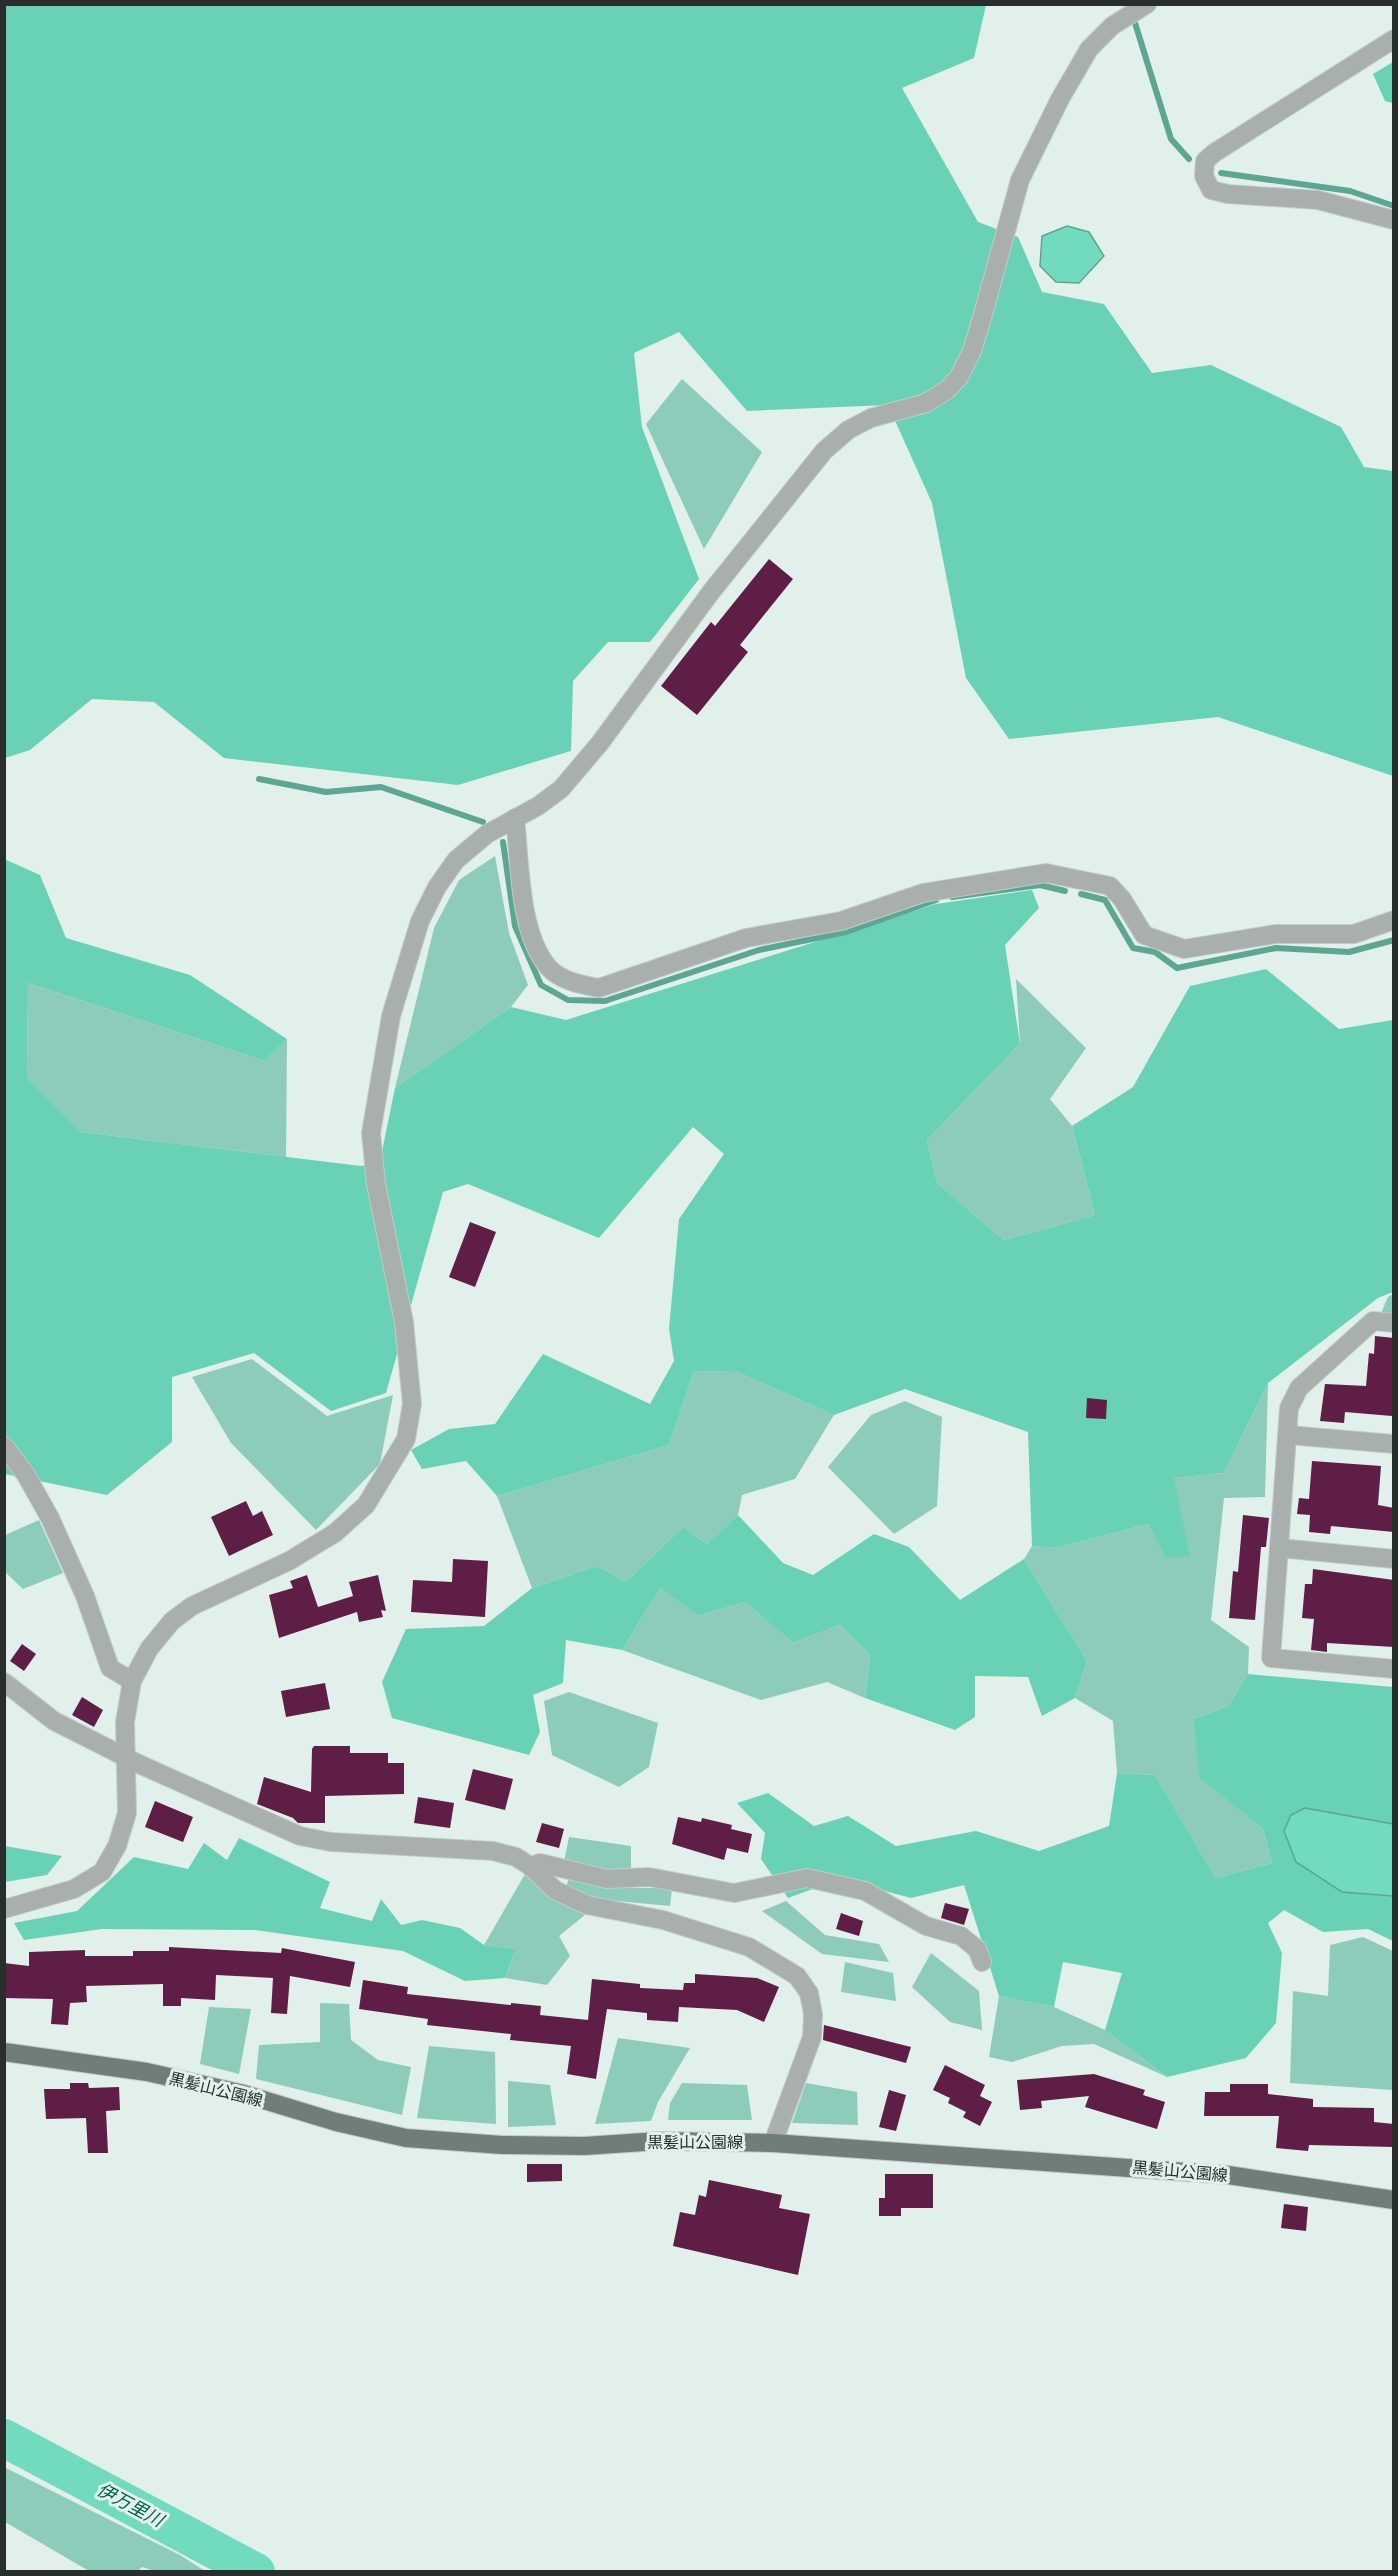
<svg xmlns="http://www.w3.org/2000/svg" width="1398" height="2576" font-family="Roboto,'Noto Sans JP',sans-serif">
  <style>
    .green { fill: #8dccba }
    .forest { fill: #69d1b6 }
    .water { fill: #72dabf; stroke: #5ca693; stroke-width: 1.5 }
    .lines { fill: none; stroke-linecap: round; stroke-linejoin: round }
    .stream { stroke: #5ca693; stroke-width: 6 }
    .river { stroke: #72dabf; stroke-width: 38 }
    .building { fill: #5f1e46 }
    .minor-casing { stroke: #c0cdc9; stroke-width: 20 }
    .major-casing { stroke: #c0cdc9; stroke-width: 20 }
    .minor { stroke: #a9afad; stroke-width: 18 }
    .major { stroke: #717d79; stroke-width: 18 }
    .labels { text-anchor: middle; stroke-width: 6; stroke-linejoin: round; paint-order: stroke }
    .street-label { font-size: 16px; fill: #282e2c; stroke: #e1f0eb }
    .water-label { font-size: 18px; font-style: italic; fill: #005d4c; stroke: #e1f0eb }
  </style>
  <rect width="100%" height="100%" fill="#e1f0eb"/>
  <g class="green">
    <path d="M682 379 762 452 704 549 646 424Z"/>
    <path d="M495 856 509 933 528 985 511 1007 395 1088 434 928 459 880Z"/>
    <path d="M1016 979 1086 1048 1050 1099 1072 1126 1095 1215 1004 1240 937 1183 927 1140 1020 1044Z"/>
    <path d="M28 983 265 1061 287 1039 286 1157 81 1132 27 1077Z"/>
    <path d="M1393 1294V1314L1381 1313 1388 1297Z"/>
    <path d="M252 1359 327 1416 393 1395 380 1464 316 1530 231 1443 192 1377Z"/>
    <path d="M694 1371 737 1372 834 1415 795 1479 742 1495 738 1515 707 1544 683 1527 626 1582 597 1566 532 1588 497 1496 669 1445Z"/>
    <path d="M1268 1383 1265 1497 1224 1498 1211 1620 1249 1647 1248 1674 1228 1706 1193 1719 1201 1778 1263 1829 1272 1863 1216 1878 1155 1775 1117 1773 1113 1721 1075 1698 1087 1661 1024 1559 1032 1546 1056 1548 1148 1524 1166 1557 1173 1478 1224 1473Z"/>
    <path d="M905 1401 942 1417 937 1506 894 1534 828 1467 871 1415Z"/>
    <path d="M39 1520 63 1573 23 1589 5 1572V1535Z"/>
    <path d="M660 1588 698 1616 745 1602 793 1643 840 1625 870 1655 865 1698 827 1682 761 1700 622 1650Z"/>
    <path d="M569 1692 658 1723 649 1767 619 1787 552 1755 544 1701Z"/>
    <path d="M569 1837 631 1846V1869L610 1871 564 1862Z"/>
    <path d="M525 1874 550 1898 585 1915 559 1936 570 1956 547 1985 505 1978 516 1949 484 1945Z"/>
    <path d="M569 1876 607 1888H672L670 1906 586 1898 566 1889Z"/>
    <path d="M786 1901 825 1935 879 1944 889 1962 822 1954 762 1911Z"/>
    <path d="M1363 1937 1393 1951V2090L1290 2083 1293 1991 1328 1996 1330 1945Z"/>
    <path d="M931 1953 979 1991 982 2030 950 2022 912 1987Z"/>
    <path d="M845 1962 893 1973 896 2001 841 1992Z"/>
    <path d="M999 1996 1054 2007 1105 2030 1167 2077 1094 2044 1062 2046 1012 2062 989 2057Z"/>
    <path d="M320 2003 349 2004 351 2040 378 2060 411 2067 402 2115 256 2079 259 2045 320 2042Z"/>
    <path d="M209 2007 251 2009 239 2074 200 2064Z"/>
    <path d="M618 2038 690 2048 658 2102 651 2121 595 2124Z"/>
    <path d="M429 2046 495 2052 496 2124 417 2118Z"/>
    <path d="M508 2081 550 2085 556 2125 508 2127Z"/>
    <path d="M682 2083 747 2085 752 2120H668L670 2103Z"/>
    <path d="M806 2083 857 2092 858 2125 792 2123Z"/>
    <path d="M4 2467 180 2555 205 2571H154L142 2567 138 2571H89L5 2522Z"/>
  </g>
  <g class="forest">
    <path d="M4 5H986L974 58 902 88 978 222 1018 237 1042 292 1104 304 1152 373 1211 365 1341 427 1364 467 1393 471V776L1218 717 1009 739 966 678 932 503 888 405 747 411 679 332 634 353 642 427 699 579 650 642H608L573 681 571 751 458 785 224 758 154 702 92 699 30 750 5 758Z"/>
    <path d="M1393 62V103L1385 101 1373 74Z"/>
    <path d="M4 859 40 875 66 938 190 975 287 1039 265 1061 28 983 27 1077 81 1132 361 1166 380 1161 395 1088 511 1007 566 1020 936 904 1032 890 1039 908 1005 945 1020 1044 927 1140 937 1183 1004 1240 1095 1215 1072 1126 1133 1087 1190 986 1266 969 1339 1029 1393 1020V1292L1378 1298 1268 1383 1224 1473 1174 1478 1190 1556 1166 1558 1148 1524 1056 1548 1032 1546 1028 1432 905 1389 834 1415 737 1372 694 1371 669 1445 497 1496 466 1461 422 1469 411 1450 449 1429 495 1424 543 1354 650 1404 674 1361 669 1329 679 1219 724 1154 693 1127 599 1238 468 1184 443 1192 386 1393 331 1411 254 1353 172 1377V1442L107 1495 5 1474Z"/>
    <path d="M738 1515 783 1563 813 1575 874 1534 909 1547 960 1600 1024 1559 1087 1661 1075 1698 1042 1716 1028 1677 975 1676V1717L955 1730 865 1698 870 1655 840 1625 793 1643 745 1602 698 1616 660 1588 622 1650 566 1640 563 1683 533 1695 540 1732 529 1755 392 1718 382 1682 406 1629 484 1626 532 1588 597 1566 626 1582 683 1527 707 1544Z"/>
    <path d="M1248 1674 1393 1687V1824L1305 1808 1342 1892 1393 1896V1941L1368 1929 1323 1932 1284 1910 1268 1923 1282 1953 1276 2023 1246 2058 1167 2077 1105 2030 1122 1973 1063 1962 1054 2007 999 1996 964 1885 911 1898 840 1879 788 1898 761 1859 765 1833 737 1803 768 1793 814 1826 848 1816 896 1846 976 1831 1039 1851 1109 1826 1117 1773 1155 1775 1216 1878 1272 1863 1263 1829 1200 1778 1193 1719 1228 1706Z"/>
    <path d="M239 1838 330 1882 320 1908 372 1921 381 1899 401 1925 422 1920 460 1928 484 1945 516 1949 505 1978 465 1981 403 1951 255 1930 102 1929 24 1940 14 1923 77 1911 134 1857 188 1869 204 1843 227 1860Z"/>
    <path d="M5 1846 62 1856 47 1875 5 1882Z"/>
  </g>
  <g class="water">
    <path d="M1067 226 1089 232 1104 256 1079 283 1056 282 1040 266 1042 236Z"/>
    <path d="M1305 1808 1393 1824V1896L1342 1892 1296 1862 1284 1831 1291 1815Z"/>
  </g>
  <g class="lines">
    <g class="stream">
      <path d="M1135 23 1171 139 1189 159"/>
      <path d="M1221 173 1350 191 1394 206"/>
      <path d="M259 779 326 792 381 787 483 822"/>
      <path d="M503 842 515 926 541 985 568 1000 605 1001 759 950 846 932 936 900"/>
      <path d="M1081 894 1105 900 1133 948 1155 952 1177 968 1276 948 1349 952 1394 940"/>
      <path d="M952 897 1040 885 1065 891"/>
    </g>
    <path class="river" d="M4 2438 256 2572"/>
  </g>
  <g class="building">
    <path d="M769 559 793 579 740 645 748 652 697 715 661 686 711 622 715 626Z"/>
    <path d="M470 1222 496 1232 475 1287 449 1277Z"/>
    <path d="M1375 1336 1394 1338 1392 1416 1345 1412 1344 1423 1320 1421 1325 1384 1366 1386 1369 1353 1374 1354Z"/>
    <path d="M1087 1398 1107 1400 1106 1419 1086 1418Z"/>
    <path d="M1312 1461 1381 1466 1378 1505 1394 1508V1532L1331 1526 1330 1534 1309 1532 1310 1515 1297 1514 1299 1498 1309 1499Z"/>
    <path d="M246 1501 253 1516 262 1511 273 1535 229 1556 211 1517Z"/>
    <path d="M1243 1515 1269 1518 1266 1547H1261L1255 1620 1229 1618 1233 1571 1238 1572Z"/>
    <path d="M453 1559 488 1561 485 1617 411 1612 413 1580 452 1582Z"/>
    <path d="M1313 1569 1394 1580V1647L1327 1643V1652L1311 1650 1314 1619 1302 1618 1305 1584H1312Z"/>
    <path d="M307 1575 318 1607 353 1596 349 1582 378 1575 386 1611 381 1610 383 1617 359 1622 357 1612 279 1638 269 1595 293 1588 290 1581Z"/>
    <path d="M22 1644 36 1654 24 1671 10 1661Z"/>
    <path d="M325 1683 330 1709 286 1717 281 1691Z"/>
    <path d="M82 1697 103 1710 94 1727 72 1715Z"/>
    <path d="M314 1746H350V1753H388V1763H404V1794L325 1796V1823H298L293 1818 257 1804 264 1777 311 1792 312 1749Z"/>
    <path d="M473 1769 513 1779 505 1810 465 1800Z"/>
    <path d="M418 1797 454 1803 450 1828 414 1823Z"/>
    <path d="M155 1801 193 1817 183 1842 145 1827Z"/>
    <path d="M678 1817 701 1822 702 1818 732 1825 731 1829 752 1834 748 1853 727 1848 724 1860 672 1844Z"/>
    <path d="M542 1823 564 1829 559 1848 536 1842Z"/>
    <path d="M945 1903 969 1909 964 1925 941 1918Z"/>
    <path d="M841 1913 863 1921 859 1936 836 1929Z"/>
    <path d="M169 1947 281 1953 282 1948 355 1962 350 1987 290 1976 287 2014 271 2013 273 1978 216 1975 215 2000 181 1998V2006H163V1984L86 1986 87 2002 70 2003 68 2025 51 2024 53 1999 4 1998V1963L29 1966V1952L85 1950V1956H133V1951H169Z"/>
    <path d="M695 1974 757 1978 779 1987 764 2022 737 2010 679 2007 678 2022 647 2020V2013L607 2009 596 2079 567 2074 571 2046 510 2040 511 2034 427 2025 428 2019 359 2009 363 1980 408 1987 407 1994 511 2005V2003L541 2006 540 2015 588 2020 592 1979 640 1984V1988L683 1990 684 1983H695Z"/>
    <path d="M824 2025 911 2047 906 2063 823 2040Z"/>
    <path d="M945 2065 985 2085 980 2096 992 2102 980 2126 963 2117 966 2112 948 2103 950 2098 933 2090Z"/>
    <path d="M1094 2074 1145 2090 1143 2095 1165 2102 1157 2129 1085 2107 1089 2096 1041 2101 1042 2108 1020 2110 1017 2080Z"/>
    <path d="M70 2083H88L89 2088 119 2087 120 2110 106 2111 108 2153H88L86 2118 46 2119 44 2089H70Z"/>
    <path d="M1230 2084H1268V2094L1313 2099V2107L1374 2108V2122L1394 2124V2147L1309 2145 1308 2151 1276 2148 1279 2116H1204L1205 2092H1230Z"/>
    <path d="M889 2090 906 2095 896 2131 879 2127Z"/>
    <path d="M527 2164H562V2181L527 2182Z"/>
    <path d="M885 2174H933V2208H901V2216H879V2198H885Z"/>
    <path d="M709 2180 782 2195 779 2208 810 2214 798 2275 673 2246 680 2212 695 2215 699 2195 706 2197Z"/>
    <path d="M1284 2204 1308 2207 1306 2231 1281 2228Z"/>
  </g>
  <g class="lines">
    <g class="minor-casing">
      <g id="minor">
        <path d="M1394 39 1214 153 1205 161 1204 176 1211 190 1228 194 1318 200 1394 220"/>
        <path d="M515 818C520 862 519 933 548 967 560 981 583 985 599 988L746 938 841 921 923 893 1046 873 1110 886 1122 899 1144 935 1184 949 1276 934H1354L1394 920"/>
        <path d="M1394 1323 1373 1321 1299 1388 1289 1408 1271 1658 1394 1669"/>
        <path d="M1288 1435 1394 1444"/>
        <path d="M4 1446 26 1475 50 1518 85 1596 110 1668 132 1681"/>
        <path d="M1279 1548 1394 1559"/>
        <path d="M4 1682 54 1721 141 1765 300 1836 331 1842 493 1851 516 1857 530 1866 555 1890 587 1905 663 1920 749 1947 797 1976 809 1993 813 2014 812 2037 773 2143"/>
        <path d="M530 1866 540 1863 607 1879 649 1877 734 1893 807 1878 865 1891 926 1926 961 1936 977 1949 982 1962"/>
        <path d="M4 1909 74 1889 102 1872 117 1846 127 1813 125 1722 132 1681 149 1649 172 1621 192 1606 289 1561 335 1533 366 1505 406 1439 412 1404 404 1322 376 1184 371 1133 391 1016 420 921 437 887 456 860 487 834 538 806 561 789 600 743 711 592 824 451 848 430 871 418 926 403 947 390 959 377 972 351 982 318 1020 180 1060 99 1089 49 1112 26 1147 4"/>
      </g>
    </g>
    <g class="major-casing">
      <path id="major" d="M4 2052 147 2072 244 2094 336 2122 406 2138 502 2145 584 2146 659 2141 773 2143 1228 2175 1394 2200"/>
    </g>
    <use href="#minor" class="minor"/>
    <use href="#major" class="major"/>
  </g>
  <g class="labels">
    <g class="street-label">
      <text transform="translate(216 2089) rotate(14)" y="6">黒髪山公園線</text>
      <text x="695" y="2148">黒髪山公園線</text>
      <text transform="translate(1180 2171) rotate(5)" y="6">黒髪山公園線</text>
    </g>
    <g class="water-label">
      <text transform="translate(130 2505) rotate(28)" y="6">伊万里川</text>
    </g>
  </g>
  <rect width="1398" height="2576" fill="none" stroke="#282e2c" stroke-width="12"/>
</svg>
